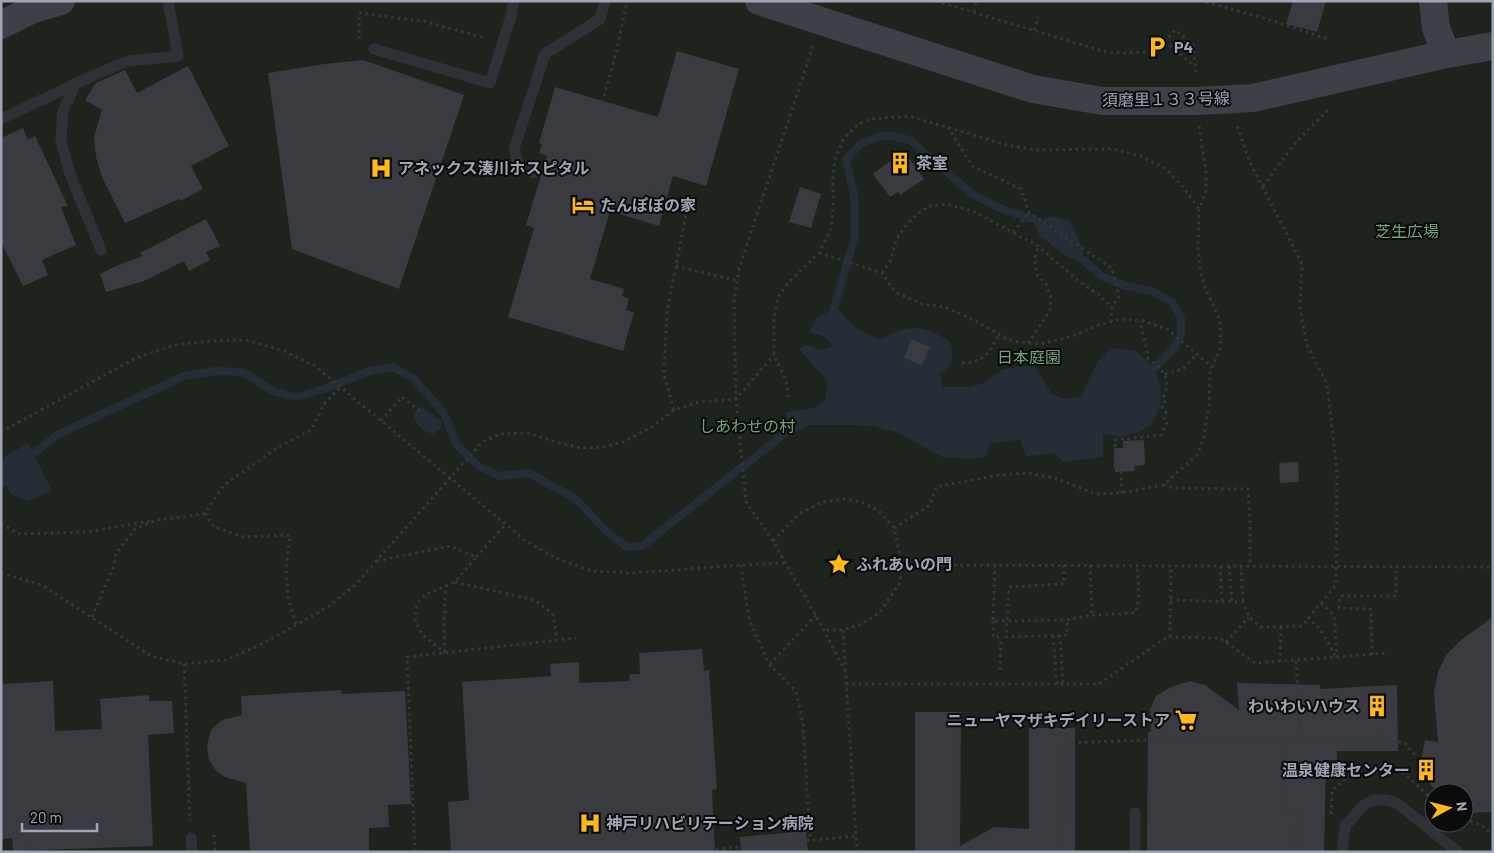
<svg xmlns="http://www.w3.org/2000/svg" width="1494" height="853" font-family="Barlow,'Noto Sans JP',sans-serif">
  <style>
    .green { fill: #1c241d; fill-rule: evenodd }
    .water { fill: #252e36 }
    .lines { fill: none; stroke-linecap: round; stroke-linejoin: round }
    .stream { stroke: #252e36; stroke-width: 8 }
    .building { fill: #3a3b41 }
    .path { stroke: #36383e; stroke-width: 3; stroke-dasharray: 2.5 4; stroke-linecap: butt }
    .lane { stroke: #303137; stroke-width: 11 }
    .secondary { stroke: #3e4047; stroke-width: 28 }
    .labels { text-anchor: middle; stroke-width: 4; stroke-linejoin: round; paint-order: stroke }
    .poi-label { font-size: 16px; font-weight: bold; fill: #9fa5b4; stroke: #0b0b0c; text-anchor: start }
    .street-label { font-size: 16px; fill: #9fa5b4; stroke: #0b0b0c }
    .park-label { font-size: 16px; fill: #74a178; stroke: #0b0b0c }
  </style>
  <rect width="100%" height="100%" fill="#101011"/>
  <path class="green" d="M1 1H1493V852H1ZM1434 793H1464V823H1434Z"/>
  <g class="water">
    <path d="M1052 216 1070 221 1079 240 1083 254 1079 260 1066 256 1040 236 1035 225 1038 221Z"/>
    <path d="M834 308 838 309C851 326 860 332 880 339 912 325 920 323 950 342 954 359 955 364 940 374L943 387H971L986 382 1003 369 1034 365 1052 394 1065 399 1081 397 1098 361 1111 348 1136 351 1155 368 1161 391 1160 407 1151 425 1139 432 1120 437 1103 434V457L1064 462 1053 453 1026 456 1020 440 1005 441 990 444 985 457 971 459 942 457 897 432 870 426 846 425H809L790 435 788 431 786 412 814 408 825 400 828 382 799 349 806 345 822 350 833 346 823 336 809 332 817 318Z"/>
    <path d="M421 406 441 421V428L433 434C422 431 417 426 413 415Z"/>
    <path d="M28 443 52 491 28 501 11 494 7 486 1 489V459Z"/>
  </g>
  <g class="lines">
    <g class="stream">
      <path d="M1074 252 1103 277 1126 286 1152 291 1172 302 1181 317V336L1174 348 1155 368"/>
      <path d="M834 308 855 236 854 195 846 160 861 143 885 135 910 140 972 194 997 207 1038 221 1044 227"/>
      <path d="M30 456 59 434 184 376 215 371 243 372 273 391 296 397 321 390 370 371 393 367 413 378 444 413 457 445 478 466 499 476 529 473 576 499 608 533 627 547 642 546 788 431"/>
    </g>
  </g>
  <g class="building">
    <path d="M1293 1H1326L1317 32 1286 24Z"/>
    <path d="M677 51 739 69 706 186 673 176 659 226 610 211 590 279 624 289 622 296 629 299 626 310 634 312 623 351 508 317 534 228 526 225 547 156 539 153 542 144 539 143 555 87 658 117Z"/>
    <path d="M363 60 464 95 399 289 292 249 268 73 324 64Z"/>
    <path d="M188 66 229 146 191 166 203 189 180 201 179 199 125 223 102 177 96 157 94 137 102 110 85 100 96 83 125 70 137 93Z"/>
    <path d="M23 128 28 140 35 136 68 206 61 207 76 245 42 260 48 275 23 286 1 242V138Z"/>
    <path d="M904 151 924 179 900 195 898 192 890 197 873 174Z"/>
    <path d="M800 187 821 194 811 228 789 222Z"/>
    <path d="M206 219 220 246 206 252 210 260 189 271 184 261 144 281 106 292 100 274 114 267 142 256 140 253Z"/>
    <path d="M911 339 930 347 922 365 904 358Z"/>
    <path d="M1144 440 1145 465 1135 466 1134 471 1115 472 1114 448H1123V441Z"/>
    <path d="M1298 462 1299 482 1280 483 1279 463Z"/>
    <path d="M1493 617V812L1464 813V793H1438L1419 770 1425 740 1438 742 1434 693 1438 672 1446 655 1461 640Z"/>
    <path d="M702 649 704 671 709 670 717 789 712 790 715 852H451L448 802 469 800 462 682 551 676 550 664 579 662V683L629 681 630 674H640L639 653Z"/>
    <path d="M53 681 55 731 102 729 100 699 149 695V701H172L174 733 148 735 153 846 13 851 12 838 1 839V684Z"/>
    <path d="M1190 681 1205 685 1239 710 1237 683 1320 685V689L1397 685 1398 751H1337V760H1326L1324 852H1147L1148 732H1151L1150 710 1156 696 1171 687Z"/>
    <path d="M341 690 342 694 405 691 411 804 388 805 389 827 369 828V852H250L246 783 225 777 216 771 209 760 207 746 211 730 222 720 242 715 241 696Z"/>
    <path d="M915 712H961L960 846 994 827 1029 829V728H1075V852H915Z"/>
    <path d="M806 831 808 852H741L740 837Z"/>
  </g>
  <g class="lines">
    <g class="path">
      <path d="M936 1 1109 53 1156 52 1175 30 1193 44 1196 74"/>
      <path d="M1206 2 1267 19 1331 40"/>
      <path d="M974 12 976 1"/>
      <path d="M1034 30 1038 17"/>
      <path d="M359 39V13L423 21 485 38"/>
      <path d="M1165 41 1195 67"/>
      <path d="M813 46 739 269 734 300 736 399 746 502 773 541 824 630 845 671"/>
      <path d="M604 96 616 53 627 1"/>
      <path d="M948 127 972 166 1021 189 1029 213 1112 268 1119 297 1112 307 1111 322"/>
      <path d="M1263 186 1296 142 1329 109"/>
      <path d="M650 191 688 204 667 312 664 375 674 410"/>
      <path d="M1013 232 1029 213"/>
      <path d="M819 253 882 273 895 292 922 304 945 307 976 321 1007 339 1018 342 1041 344 1073 336 1096 326 1120 319 1143 321 1167 329 1212 367"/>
      <path d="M676 266 738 281"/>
      <path d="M882 273 891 260 896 240 904 228 916 215 929 206 946 204 973 211 1038 246 1081 283 1098 294 1112 307"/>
      <path d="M1028 343 1050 311 1051 298 1046 284 1036 274 1035 258 1038 246"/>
      <path d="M962 363C986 362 988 354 999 334"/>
      <path d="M1165 374 1183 369 1197 354"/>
      <path d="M788 397 786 380 774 355V319L778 297 788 283 819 253 831 229 833 209V177L835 159 844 138 858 124 871 119 909 116 1007 145 1038 150 1112 149 1140 156 1165 168 1182 186 1199 209"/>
      <path d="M381 421 402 397 421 412"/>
      <path d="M1 432 136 358 174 345 210 341 246 340 284 351 315 366 526 541 558 559 592 571 633 573 741 565 786 563"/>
      <path d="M1163 485 1173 488 1248 489 1250 522V566"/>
      <path d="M1122 493 1121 466H1115V440L1161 435 1167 423 1164 419 1167 414 1162 406 1166 400 1164 396C1172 380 1163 368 1148 359 1148 345 1141 334 1140 321"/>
      <path d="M1 524 20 534 86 532 151 521"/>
      <path d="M894 528 930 505 936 487 999 475 1029 473 1055 478 1096 494 1122 493 1163 485 1197 455 1204 437 1209 405 1210 372 1221 347 1220 320 1206 290 1200 269 1198 249 1199 209 1206 192V172L1199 126"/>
      <path d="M773 541 799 514 822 502 847 499 863 503 878 510 894 528 902 565 900 583 879 613 862 624 843 630H824"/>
      <path d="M476 557 506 524"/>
      <path d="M377 561 450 546 476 557 455 582 426 594 417 604 415 621 422 634 445 653"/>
      <path d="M741 565 749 619 769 664 796 691 803 724 810 840"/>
      <path d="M902 565 1493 567"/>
      <path d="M995 565 993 621 1067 620 1092 615 1135 613C1141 598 1138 581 1137 565"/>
      <path d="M1064 565V584L1009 587 1006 637 1067 635V620"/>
      <path d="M1090 565 1092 615"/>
      <path d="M1220 566 1222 602"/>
      <path d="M1229 566 1232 602"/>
      <path d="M1241 566 1243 602"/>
      <path d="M1 573 42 585 151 656 184 664 226 660 262 644 328 607 355 585 482 442 500 434 527 433 563 444 581 448 604 447 623 442 650 428 674 410 699 402 736 399 774 355"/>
      <path d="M455 582 535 600 553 614 557 640"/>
      <path d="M1170 600C1195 600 1219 602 1243 602L1249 617 1261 627 1302 626 1336 585 1337 471 1327 384 1307 345 1300 309 1302 264 1249 160 1237 125"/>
      <path d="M1321 603 1334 615 1337 658"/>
      <path d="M92 617 113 568 116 553 135 529 156 520 184 517 205 513"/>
      <path d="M1308 617 1321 630 1335 655"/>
      <path d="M993 621V637H1002"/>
      <path d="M296 624 288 598 286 570 290 535 244 537 214 527 205 513 224 485 280 446 311 430 324 404 340 387"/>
      <path d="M843 630 857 852"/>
      <path d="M1060 635 1063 684"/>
      <path d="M1053 636 1057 684"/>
      <path d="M1170 637 1171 566"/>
      <path d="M1226 642 1249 617"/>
      <path d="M445 652 444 623 446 586"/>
      <path d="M1372 655 1371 609 1339 608 1340 596H1396V566"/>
      <path d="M1280 662 1281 627"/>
      <path d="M184 664 190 821"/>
      <path d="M770 664 816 615"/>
      <path d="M1000 670 1001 637"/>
      <path d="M846 684H1099L1167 637 1220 638 1255 663 1389 653"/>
      <path d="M1378 732V741"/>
      <path d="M1301 741 1404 742 1447 793"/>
      <path d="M1464 804 1493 803"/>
      <path d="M1331 814 1332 790 1360 767 1398 768 1434 801"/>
      <path d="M1464 819 1481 825 1493 835"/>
      <path d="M30 831V852"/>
      <path d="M214 835 215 852"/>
      <path d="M716 849 856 836"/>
      <path d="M415 852 407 657 576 638"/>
      <path d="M954 852 955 720"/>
      <path d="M1062 852 1064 743 1150 740 1283 741"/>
      <path d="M1091 852V851"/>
      <path d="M1295 852 1298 812 1283 811V741H1301L1296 661"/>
    </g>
    <g class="lane">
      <path d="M374 49 490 83 512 13 513 1"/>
      <path d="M76 83 63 111 61 141 70 174 101 250"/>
      <path d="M1 119 94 75 128 61 178 56 168 1"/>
      <path d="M534 173 519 167 514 149 545 54 600 19 605 1"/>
      <path d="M1135 813V852"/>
      <path d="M191 838 192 852"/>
      <path d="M1342 852 1345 826 1364 805 1374 800H1387L1397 803 1458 852"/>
    </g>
    <g class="secondary">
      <path d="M759 1 1033 89 1102 101H1198L1253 98 1442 55 1493 46"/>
      <path d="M1433 1 1436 28 1446 54"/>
      <path d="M1 25 33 9 61 1"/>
    </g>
  </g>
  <defs>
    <g id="parking-bare" transform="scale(1.725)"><path d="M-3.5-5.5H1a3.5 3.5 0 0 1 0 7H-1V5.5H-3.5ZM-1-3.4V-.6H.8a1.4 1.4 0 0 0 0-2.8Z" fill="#ffb91a" stroke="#0b0b0c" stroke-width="2.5" paint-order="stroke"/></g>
    <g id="building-bare" transform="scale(1.725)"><path d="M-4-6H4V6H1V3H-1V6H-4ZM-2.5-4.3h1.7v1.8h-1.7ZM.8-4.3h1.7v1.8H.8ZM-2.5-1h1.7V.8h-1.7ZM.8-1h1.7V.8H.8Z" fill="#ffb91a" stroke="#0b0b0c" stroke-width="2.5" paint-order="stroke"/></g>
    <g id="hospital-bare" transform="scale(1.725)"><path d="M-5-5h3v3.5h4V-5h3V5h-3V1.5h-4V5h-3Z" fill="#ffb91a" stroke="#0b0b0c" stroke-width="2.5" paint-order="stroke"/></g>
    <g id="hotel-bare" transform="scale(1.725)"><path d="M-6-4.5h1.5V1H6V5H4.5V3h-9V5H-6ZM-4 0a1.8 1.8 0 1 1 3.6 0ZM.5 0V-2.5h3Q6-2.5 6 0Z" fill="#ffb91a" stroke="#0b0b0c" stroke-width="2.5" paint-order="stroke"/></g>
    <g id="sight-bare" transform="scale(1.725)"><path d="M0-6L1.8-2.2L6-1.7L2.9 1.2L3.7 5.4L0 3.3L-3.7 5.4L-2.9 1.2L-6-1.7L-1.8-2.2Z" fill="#ffb91a" stroke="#0b0b0c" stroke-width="2.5" paint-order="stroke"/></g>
    <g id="supermarket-bare" transform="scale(1.725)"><path d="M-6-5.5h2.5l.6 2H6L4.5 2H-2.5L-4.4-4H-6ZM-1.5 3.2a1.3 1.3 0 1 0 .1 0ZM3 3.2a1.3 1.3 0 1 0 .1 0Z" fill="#ffb91a" stroke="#0b0b0c" stroke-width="2.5" paint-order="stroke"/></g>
  </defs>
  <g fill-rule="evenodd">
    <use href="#parking-bare" x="1157" y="47"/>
    <use href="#building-bare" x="900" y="163"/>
    <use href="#hospital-bare" x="381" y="168"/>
    <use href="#hotel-bare" x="583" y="205"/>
    <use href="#sight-bare" x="839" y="564"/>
    <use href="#building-bare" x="1377" y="706"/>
    <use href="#supermarket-bare" x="1186" y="720"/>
    <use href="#building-bare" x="1426" y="770"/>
    <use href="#hospital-bare" x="590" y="823"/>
  </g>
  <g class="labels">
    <g class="poi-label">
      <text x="1174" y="53">P4</text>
      <text x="916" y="169">茶室</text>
      <text x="398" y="174">アネックス湊川ホスピタル</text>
      <text x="600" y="211">たんぽぽの家</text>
      <text x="856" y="570">ふれあいの門</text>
      <text x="1360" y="712" text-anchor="end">わいわいハウス</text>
      <text x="1170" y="726" text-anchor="end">ニューヤマザキデイリーストア</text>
      <text x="1410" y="776" text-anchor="end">温泉健康センター</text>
      <text x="606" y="829">神戸リハビリテーション病院</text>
    </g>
    <g class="street-label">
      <text transform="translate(1166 99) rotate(-1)" y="6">須磨里１３３号線</text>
    </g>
    <g class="park-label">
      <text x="1407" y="237">芝生広場</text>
      <text x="1029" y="363">日本庭園</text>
      <text x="747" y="432">しあわせの村</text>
    </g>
  </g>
  <rect width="1494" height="853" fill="none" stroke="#9fa5b4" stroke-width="5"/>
  <g transform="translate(1449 808) rotate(83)"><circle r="24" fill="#0b0b0c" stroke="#46494f"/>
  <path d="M0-4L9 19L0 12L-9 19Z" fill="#ffb91a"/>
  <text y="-8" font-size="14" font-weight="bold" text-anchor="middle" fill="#9fa5b4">N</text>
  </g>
  <path d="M22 823v8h75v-8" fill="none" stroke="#9fa5b4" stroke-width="2.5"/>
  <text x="30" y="823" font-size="15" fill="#9fa5b4" stroke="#0b0b0c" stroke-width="4" paint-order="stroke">20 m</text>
</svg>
